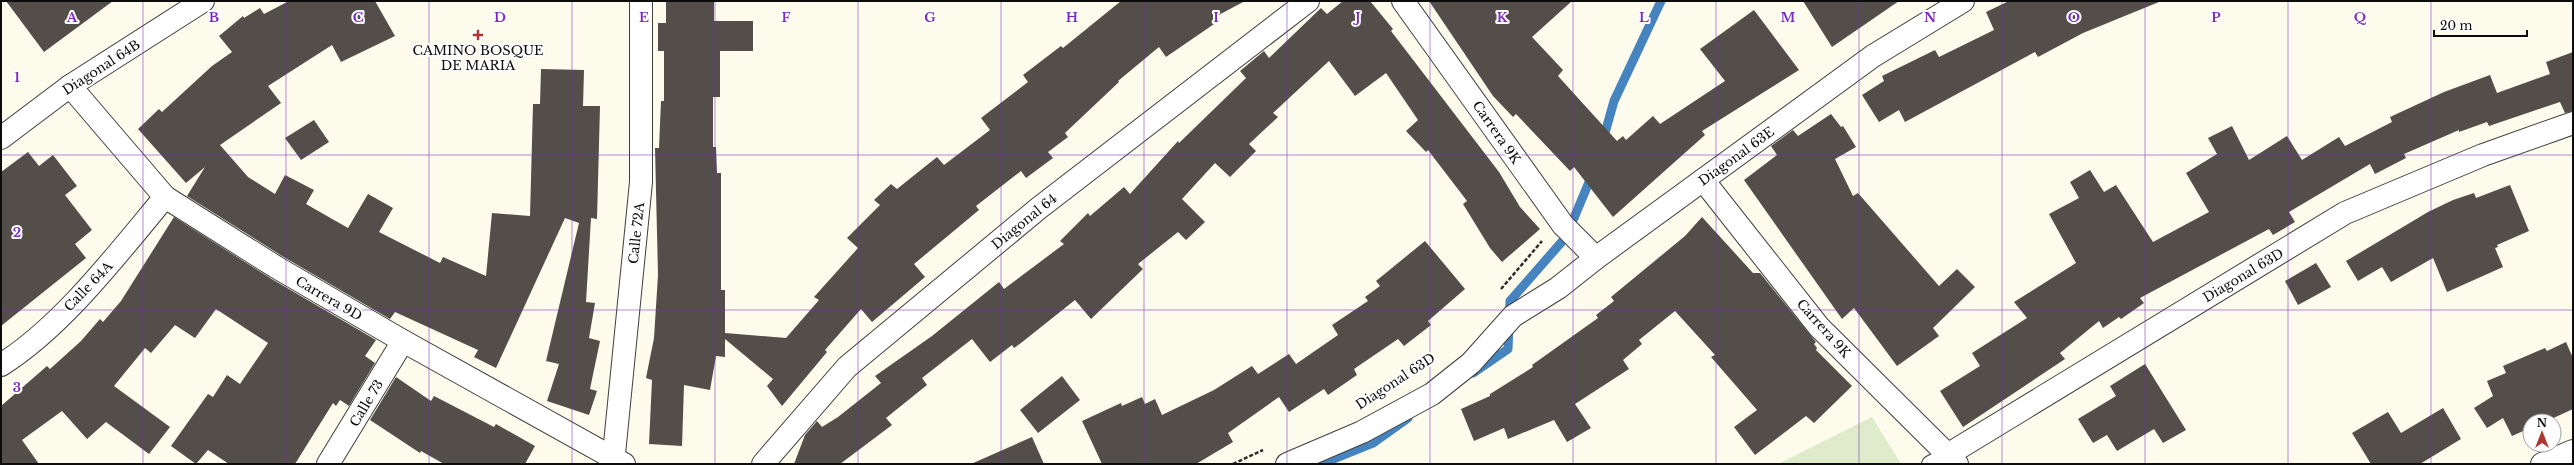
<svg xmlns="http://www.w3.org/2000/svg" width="2574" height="465" font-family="'Libre Baskerville',serif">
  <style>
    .pitch { fill: #deeccb }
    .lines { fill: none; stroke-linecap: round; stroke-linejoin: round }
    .stream { stroke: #4584bf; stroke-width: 9 }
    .building { fill: #534e49 }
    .service-casing { stroke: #3f3f3f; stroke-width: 18 }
    .minor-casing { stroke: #3f3f3f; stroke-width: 24 }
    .tertiary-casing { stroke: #3f3f3f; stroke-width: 24 }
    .path { stroke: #2e2e2e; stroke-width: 2.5; stroke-dasharray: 4 2; stroke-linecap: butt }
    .service { stroke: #fff; stroke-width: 16 }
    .minor { stroke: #fff; stroke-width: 22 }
    .tertiary { stroke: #fff; stroke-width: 22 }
    .grid { fill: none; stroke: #7b2cbf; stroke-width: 1; stroke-opacity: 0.55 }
    .poi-dot { fill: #ad3732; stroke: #fff; stroke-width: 1.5 }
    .labels { text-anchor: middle; stroke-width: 4; stroke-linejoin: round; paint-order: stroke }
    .poi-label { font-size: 13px; fill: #0c0c0c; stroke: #fff }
    .street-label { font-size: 13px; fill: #0c0c0c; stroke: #fff }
    .grid-label { font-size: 13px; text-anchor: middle; font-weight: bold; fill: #7b2cbf; stroke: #fff; stroke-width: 4; stroke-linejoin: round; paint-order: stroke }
  </style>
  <rect width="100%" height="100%" fill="#fdfbec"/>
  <path class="pitch" d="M1872 417 1901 464H1778Z"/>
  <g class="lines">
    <g class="stream">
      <path d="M1603 140 1614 101 1661 1"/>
      <path d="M1473 373 1508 349 1510 301 1566 237 1592 175"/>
      <path d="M1321 464 1373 443 1408 418"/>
    </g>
  </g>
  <g class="building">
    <path d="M6 1H113L44 52Z"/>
    <path d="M289 1H375L395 36 341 62 332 45 268 86 281 103 220 145 248 177 275 194 285 175 314 190 306 204 348 228 368 194 393 208 379 232 440 263 443 257 486 276 492 213 530 216 533 104H540L541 69 584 70 583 106H600L597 219 591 218 586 302 595 303 589 338 600 341 590 389 597 391 589 415 547 401 559 364 546 361 579 223 565 218 496 368 474 357 478 350 395 312 390 319 282 256 187 196 205 167 186 183 138 129 159 109 162 112 212 66 232 52 219 36 243 16 244 18 260 8 264 14Z"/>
    <path d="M666 1H714V21H753V51H720V97H713V147H716L717 173H721V290H725V333L786 338 819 300 814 297 858 248 847 238 880 205 874 200 891 184 897 189 937 157 944 165 990 130 981 118 1028 82 1023 75 1061 46 1063 48 1121 1H1245L1215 17 1217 22 1166 57 1159 47 1118 81 1119 82 1065 133 1068 137 1048 152 1053 158 1026 178 1021 171 976 206 979 210 914 264 925 277 872 322 861 309 825 350 827 352 782 406 767 386 773 379 725 339V357L716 356 710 390 684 385 682 446 649 444 652 380 646 378 654 338 658 275 655 148H659L661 101H664V51H658V23H666Z"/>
    <path d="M1343 1H1370L1393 29 1391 31 1499 172 1520 207 1540 229 1502 262 1490 248 1463 204 1467 201 1428 150 1426 152 1406 131 1418 120 1386 73 1355 96 1329 61 1273 113 1278 117 1249 144 1256 151 1230 177 1215 163 1182 199 1205 222 1186 240 1178 232 1138 264 1143 269 1091 319 1075 300 1021 343 1014 348 1012 345 990 362 972 339 922 378 927 385 886 418 892 425 840 464H794L805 435 817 421 822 427 838 417 881 383 875 376 932 336 999 282 1004 289 1064 244 1060 241 1088 213 1090 216 1124 187 1130 194 1178 141 1179 143 1246 78 1240 71 1264 51 1269 58 1321 8 1327 14Z"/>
    <path d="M1429 1H1572L1532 37 1563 70 1558 76 1617 141 1623 136 1626 140 1653 116 1660 124 1725 81 1700 49 1754 10 1799 70 1702 131 1705 135 1613 217 1574 167 1570 171 1516 114 1513 117 1493 96Z"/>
    <path d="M1803 1H1899L1832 47Z"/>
    <path d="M2009 1 2159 2 2083 33 2038 57 2035 52 1905 122 1899 110 1879 122 1862 95 1884 81 1882 76 1935 50 1939 57 1994 30 1986 12Z"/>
    <path d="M2573 52V111L2565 113 2560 102 2489 126 2487 122 2459 132V130L2404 154 2406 158 2375 174 2370 164 2289 212 2295 222 2273 235 2269 229 2140 298 2144 303 2121 319 2119 317 2103 328 2099 321 2060 353 2065 359 1963 427 1940 391 1980 366 1972 353 2027 318 2014 302 2076 263 2049 214 2079 198 2070 182 2090 170 2104 192 2116 185 2153 242 2209 212 2186 173 2217 154 2208 138 2232 126 2249 160 2287 136 2302 160 2339 137 2345 146 2392 122 2390 117 2444 92 2490 75 2497 93 2550 74 2546 62Z"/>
    <path d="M1831 114 1841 127 1843 126 1856 147 1835 159 1853 196 1858 193 1939 286 1957 269 1975 287 1933 328 1939 336 1897 366 1854 308 1842 319 1744 180 1777 155 1771 146 1793 130 1798 136Z"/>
    <path d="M314 120 329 142 301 160 285 138Z"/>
    <path d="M28 152 39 166 53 155 77 186 65 195 92 230 75 244 86 258 1 326V172Z"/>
    <path d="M2510 185 2529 231 2497 245 2498 247 2495 248 2503 267 2447 292 2433 258 2391 282 2382 267 2358 281 2346 261 2428 212 2453 200 2474 193 2476 198Z"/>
    <path d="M174 217 270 278 376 340 365 356 375 363 349 406 340 400 336 406 333 403 295 464H229L208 450 196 464 171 446 208 394 213 397 227 375 240 384 268 343 216 309 195 338 175 325 151 353 145 348 114 386 170 427 149 454 106 422 87 439 62 411 22 440 39 464H1V406L47 366 50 369 81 341 100 319 103 322 121 301Z"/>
    <path d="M1702 217 1753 273H1760L1816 342 1814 344 1817 348 1816 350 1852 386 1814 423 1806 416 1755 455 1734 427 1757 410 1711 357 1715 355 1675 311 1639 340 1642 344 1623 360 1629 369 1575 404 1591 428 1567 442 1554 420 1508 439 1504 428 1474 441 1461 409 1490 396V394L1533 367 1532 365 1598 318 1596 315 1614 301 1611 297 1685 236Z"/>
    <path d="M1425 241 1465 289 1428 321 1431 325 1404 346 1398 339 1354 369 1357 375 1328 395 1324 389 1289 412 1279 397 1228 433 1233 442 1196 464H1102L1082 421 1121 403 1122 406 1142 397 1145 404 1155 399 1162 415 1214 390 1252 366 1258 374 1289 354 1296 364 1338 335 1332 325 1368 301 1365 297 1380 286 1376 281Z"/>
    <path d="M2316 263 2331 287 2298 305 2285 281Z"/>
    <path d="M2566 342 2573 358V409L2547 421H2530V428L2512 436 2503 418 2487 428 2474 408 2493 396 2487 381 2506 373 2503 366 2545 348 2547 351Z"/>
    <path d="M2145 364 2186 430 2163 443 2154 429 2117 451 2107 435 2093 443 2078 419 2116 396 2110 386Z"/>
    <path d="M1062 376 1080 400 1038 433 1020 410Z"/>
    <path d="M396 377 431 401 434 396 494 427 496 424 535 446 525 464H444L421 451 420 453 370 420Z"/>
    <path d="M2443 408 2461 439 2420 464H2371L2352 433 2388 412 2401 433Z"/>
    <path d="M1032 437 1044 464H971Z"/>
  </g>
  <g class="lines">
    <g class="service-casing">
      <path id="service" d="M1930 464 1949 454"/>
    </g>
    <g class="minor-casing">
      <g id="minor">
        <path d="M1403 1 1563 225 1596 258"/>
        <path d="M70 86 165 197 276 267 403 341 624 464"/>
        <path d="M1703 180 1819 327 1957 464"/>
        <path d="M1 365C63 326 118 253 165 197"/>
        <path d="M1949 454 2345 213 2483 155 2573 123"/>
        <path d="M328 464 403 341"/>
        <path d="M613 464 641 182V1"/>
        <path d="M763 464 847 367 1039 208 1308 1"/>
        <path d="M1287 464 1362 432 1432 394 1471 363 1513 316 1558 288 1596 258 1873 56 1963 1"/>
        <path d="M2542 464 2573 451"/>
      </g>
    </g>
    <g class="tertiary-casing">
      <path id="tertiary" d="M1 138 70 86 203 1"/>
    </g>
    <g class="path">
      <path d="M1501 289 1542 241"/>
      <path d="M1233 464 1263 450"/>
    </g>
    <use href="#service" class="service"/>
    <use href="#minor" class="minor"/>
    <use href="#tertiary" class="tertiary"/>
  </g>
  <path class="grid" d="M143 1V464M286 1V464M429 1V464M572 1V464M715 1V464M858 1V464M1001 1V464M1144 1V464M1287 1V464M1430 1V464M1573 1V464M1716 1V464M1859 1V464M2002 1V464M2145 1V464M2288 1V464M2431 1V464M1 155H2573M1 310H2573"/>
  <path class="poi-dot" d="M476 29h4v4h4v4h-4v4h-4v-4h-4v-4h4z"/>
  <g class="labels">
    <g class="poi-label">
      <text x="478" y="55">CAMINO BOSQUE<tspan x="478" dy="15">DE MARIA</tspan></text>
    </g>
    <g class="street-label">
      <text transform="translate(101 67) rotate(-33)" y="5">Diagonal 64B</text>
      <text transform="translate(1497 132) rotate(55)" y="5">Carrera 9K</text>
      <text transform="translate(1736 156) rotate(-36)" y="5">Diagonal 63E</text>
      <text transform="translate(1024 221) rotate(-39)" y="5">Diagonal 64</text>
      <text transform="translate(636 233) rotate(-84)" y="5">Calle 72A</text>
      <text transform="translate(2243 275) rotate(-31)" y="5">Diagonal 63D</text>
      <text transform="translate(88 286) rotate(-46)" y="5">Calle 64A</text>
      <text transform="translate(329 298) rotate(30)" y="5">Carrera 9D</text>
      <text transform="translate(1824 328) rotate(48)" y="5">Carrera 9K</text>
      <text transform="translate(1395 381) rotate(-33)" y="5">Diagonal 63D</text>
      <text transform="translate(366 403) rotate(-59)" y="5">Calle 73</text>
    </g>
  </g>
  <g class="grid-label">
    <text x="72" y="22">A</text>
    <text x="214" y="22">B</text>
    <text x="358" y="22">C</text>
    <text x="500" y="22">D</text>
    <text x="644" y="22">E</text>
    <text x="786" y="22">F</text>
    <text x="930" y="22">G</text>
    <text x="1072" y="22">H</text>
    <text x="1216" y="22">I</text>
    <text x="1358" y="22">J</text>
    <text x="1502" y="22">K</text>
    <text x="1644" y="22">L</text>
    <text x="1788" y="22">M</text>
    <text x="1930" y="22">N</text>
    <text x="2074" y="22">O</text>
    <text x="2216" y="22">P</text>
    <text x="2360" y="22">Q</text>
    <text x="17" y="82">1</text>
    <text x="17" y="237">2</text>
    <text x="17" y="392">3</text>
  </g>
  <rect width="2574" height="465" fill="none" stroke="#0c0c0c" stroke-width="4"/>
  <g transform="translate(2542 433)"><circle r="19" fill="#ffffff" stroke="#9e9e9e"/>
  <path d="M0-3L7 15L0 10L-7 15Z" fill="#ad3732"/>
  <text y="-6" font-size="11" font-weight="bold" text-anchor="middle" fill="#0c0c0c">N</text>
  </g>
  <path d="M2434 30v6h93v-6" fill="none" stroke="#0c0c0c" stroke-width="2"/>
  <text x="2440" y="30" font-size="12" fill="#0c0c0c" stroke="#ffffff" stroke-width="3" paint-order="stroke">20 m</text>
</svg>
